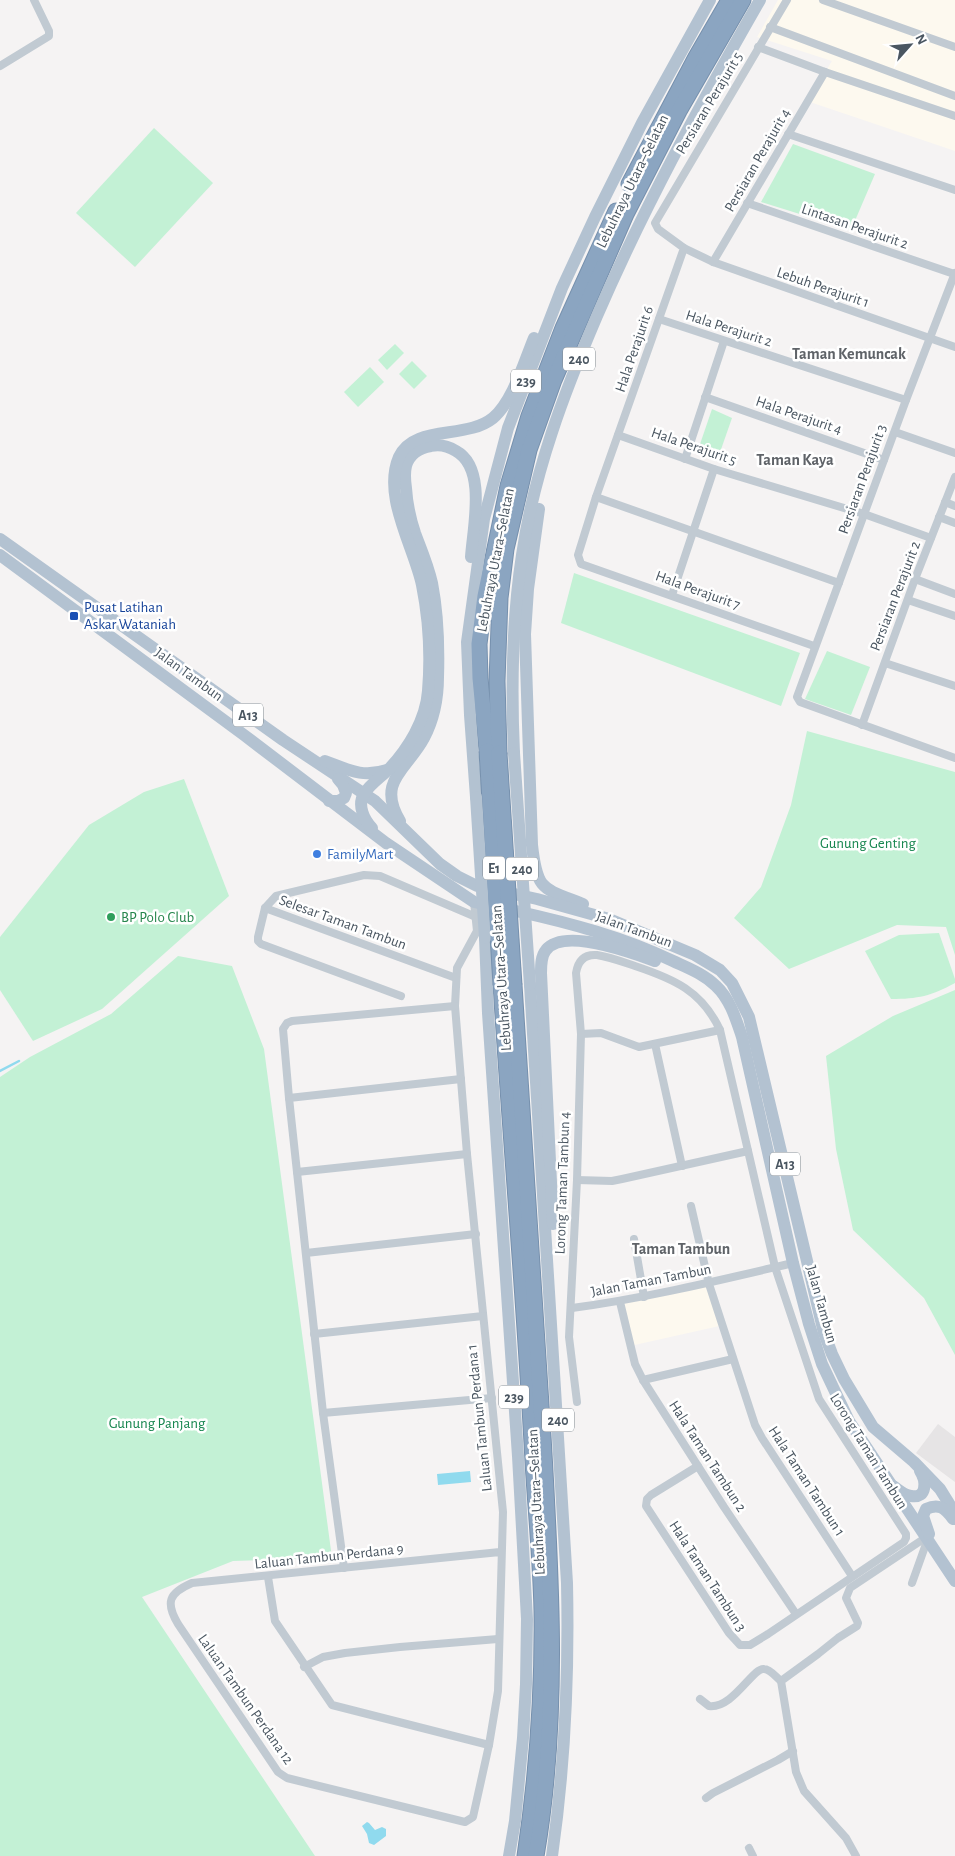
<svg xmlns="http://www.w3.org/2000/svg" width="955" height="1856" font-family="'Alegreya Sans',sans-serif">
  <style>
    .commercial { fill: #fdf9ef }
    .education { fill: #e6e4e5 }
    .green { fill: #c3f1d5 }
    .water { fill: #90daee }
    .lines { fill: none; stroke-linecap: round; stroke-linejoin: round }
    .stream { stroke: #90daee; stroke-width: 2.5 }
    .motorway-casing { stroke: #7690ad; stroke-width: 17 }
    .minor { stroke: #c1cad2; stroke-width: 8 }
    .primary { stroke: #b3c2d1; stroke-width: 12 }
    .motorway { stroke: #8ba5c1; stroke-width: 15 }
    .motorway-bridge-casing { stroke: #7690ad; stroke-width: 17; stroke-linecap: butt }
    .primary-bridge { stroke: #b3c2d1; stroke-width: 12 }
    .motorway-bridge { stroke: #8ba5c1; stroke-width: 15 }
    .transit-dot { fill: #1a4fb4; stroke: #fff; stroke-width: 2 }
    .shop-dot { fill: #3f7fe0; stroke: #fff; stroke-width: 2 }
    .leisure-dot { fill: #2e9e5b; stroke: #fff; stroke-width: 2 }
    .labels { text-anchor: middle; stroke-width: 5; stroke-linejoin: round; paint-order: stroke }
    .shield { fill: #fff; stroke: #808990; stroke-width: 1 }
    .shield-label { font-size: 14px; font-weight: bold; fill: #4a5661 }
    .street-label { font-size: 15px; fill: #4a5661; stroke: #fff }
    .transit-label { font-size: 15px; fill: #164399; stroke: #fff; text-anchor: start }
    .park-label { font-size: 15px; fill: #17864f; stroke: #fff }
    .shop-label { font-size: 15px; fill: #366cbe; stroke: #fff; text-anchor: start }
    .leisure-label { font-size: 15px; fill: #27864d; stroke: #fff; text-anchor: start }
    .neighbourhood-label { font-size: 16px; font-weight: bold; fill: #5f6368; stroke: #fff }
  </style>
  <rect width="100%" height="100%" fill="#f5f3f3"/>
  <g class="commercial">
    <path d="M778 0H955V151L807 101 832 61 757 37Z"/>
    <path d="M707 1284 724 1325 630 1346 621 1301Z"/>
  </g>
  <path class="education" d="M938 1424 955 1437V1482L916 1453Z"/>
  <g class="green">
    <path d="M154 128 213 183 135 267 76 213Z"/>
    <path d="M793 144 875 174 851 230 761 202Z"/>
    <path d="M395 344 404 353 387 370 378 360Z"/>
    <path d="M412 361 427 376 414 389 399 374Z"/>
    <path d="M370 367 384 382 358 407 344 392Z"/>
    <path d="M712 409 732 418 718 458 697 453Z"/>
    <path d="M574 573 800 653 781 706 561 623Z"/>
    <path d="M827 651 870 667 851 715 805 699Z"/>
    <path d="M807 731 955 772V955L946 927 897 925 789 969 734 918 761 887 791 805Z"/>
    <path d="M184 779 229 896 102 1009 33 1041 0 990V937L89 825 144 792Z"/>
    <path d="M939 933 955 979V983C931 996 918 999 891 999L865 951 899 935Z"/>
    <path d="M178 956 232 966 264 1049 332 1558 233 1561 142 1597 315 1856H0V1077L30 1057 111 1014Z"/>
    <path d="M955 990V1355L924 1298 853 1230 836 1149 826 1056 893 1016Z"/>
  </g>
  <g class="water">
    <path d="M470 1471 471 1482 438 1485 437 1474Z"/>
    <path d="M367 1822 369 1823 375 1830 382 1827 386 1829V1836L374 1845 369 1843 367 1834 362 1826Z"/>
  </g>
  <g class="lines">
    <path class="stream" d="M0 1071 19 1061"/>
    <g class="motorway-casing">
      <g id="motorway">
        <path d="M629 184 696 57 729 0"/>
        <path d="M487 751 480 678 479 644 485 596 508 486 529 416 563 328 616 211"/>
        <path d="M499 753 497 681 500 598 506 549 529 450 554 380 626 214 679 111 743 0"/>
        <path d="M501 985C511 1144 525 1303 533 1462 536 1512 541 1562 542 1611 543 1693 537 1775 525 1856"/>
        <path d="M514 985C523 1136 534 1286 543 1436 551 1576 560 1717 536 1856"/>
      </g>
    </g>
    <g class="minor">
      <path d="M787 0 655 223 658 229 684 248 596 497 578 555 581 564 814 646"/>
      <path d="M823 0 955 47"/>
      <path d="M770 27 955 96"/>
      <path d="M758 47 825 72 955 116"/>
      <path d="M0 66 49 36V31L34 0"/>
      <path d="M788 134 955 190"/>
      <path d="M747 203 954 274"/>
      <path d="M684 248 713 262 955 347"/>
      <path d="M713 262 825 72"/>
      <path d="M955 273 906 400 797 697 800 702 955 758"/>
      <path d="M659 319 906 400"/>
      <path d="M705 397 884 460"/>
      <path d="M895 432 955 453"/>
      <path d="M618 435 714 469 864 514 931 538"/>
      <path d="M685 459 724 341"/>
      <path d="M596 497 839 583"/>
      <path d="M945 502 955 506"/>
      <path d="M939 517 955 523"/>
      <path d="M915 579 955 594"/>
      <path d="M672 595 714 469"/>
      <path d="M908 600 955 616"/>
      <path d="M885 663 955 686"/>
      <path d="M862 725 915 579 955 477"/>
      <path d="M474 902 477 931 457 968 455 1006 467 1154 503 1512 498 1691 489 1745 473 1817 465 1822 287 1778 278 1772 178 1624C165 1602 169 1593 192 1583L500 1552"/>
      <path d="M265 908 258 937V941L261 944 401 996"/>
      <path d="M456 978 265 908 276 896 364 875 380 876 476 917"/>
      <path d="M581 1034 601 1033 639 1047 720 1030"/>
      <path d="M655 1044 682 1166"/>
      <path d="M289 1098 461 1079"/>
      <path d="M297 1172 467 1154"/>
      <path d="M577 1180 612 1181 622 1179 748 1151"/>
      <path d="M691 1206 709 1284 755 1425 762 1438 852 1576"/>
      <path d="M634 1239 644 1297"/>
      <path d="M306 1253 476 1234"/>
      <path d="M620 1302 635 1364 643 1380 724 1507 796 1614"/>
      <path d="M572 1308C647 1298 720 1280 793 1263"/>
      <path d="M314 1334 483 1316"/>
      <path d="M643 1380 733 1359"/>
      <path d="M577 1402 569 1337 577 1180 581 1034 576 973C578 960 585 954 597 955 610 957 623 962 635 966 674 979 702 991 720 1030L775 1267 819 1399 906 1534V1538L904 1542 768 1634 750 1645H740L729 1633 646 1506 647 1499 651 1495 698 1466"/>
      <path d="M323 1413 492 1398"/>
      <path d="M344 1568 323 1413 289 1098 283 1029 287 1023 292 1021 455 1006"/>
      <path d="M268 1577 275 1621 332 1705 489 1745"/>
      <path d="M912 1583 927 1541"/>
      <path d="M304 1667 323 1657 345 1653 400 1647 498 1639"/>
      <path d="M700 1699 709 1706C733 1709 753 1667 764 1669 770 1669 776 1677 781 1681"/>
      <path d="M706 1798 713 1793 778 1760 793 1751"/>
      <path d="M749 1848 753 1856"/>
      <path d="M856 1856 846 1838 804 1791 796 1772 781 1681 818 1654 838 1638 857 1626 858 1623 846 1598 850 1588 925 1538"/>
    </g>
    <g class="primary">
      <path d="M539 509 528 589 525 634 532 845C537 891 542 888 583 904"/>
      <path d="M0 539 283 740 375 801 440 864 457 876 477 886 537 899 609 919 695 955 720 970 732 983 749 1017 807 1261 824 1333 832 1354 844 1379 873 1427 914 1462 940 1489 950 1505 955 1519"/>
      <path d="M0 555 244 735 386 843 474 902 492 906"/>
      <path d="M514 753C511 687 512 620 522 555 534 472 564 393 597 316 644 207 701 103 760 0"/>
      <path d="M325 761C349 770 362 778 387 770"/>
      <path d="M476 797 470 715 467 642 484 519 508 428 562 288 595 217 642 123 710 0"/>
      <path d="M329 801H338L344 798 346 793 343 785 338 779"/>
      <path d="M400 821C376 781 407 770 424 738 434 719 438 699 438 677 439 645 438 614 432 583 428 565 421 549 415 533 410 518 407 504 406 488 405 481 404 474 406 466 409 455 419 448 431 446 440 444 448 446 456 451 487 468 473 527 471 557"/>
      <path d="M372 828C364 820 357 805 364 794 369 785 381 777 388 770 408 749 426 720 428 691 431 655 429 620 422 585 414 547 382 496 399 457 414 424 466 440 493 418 513 401 524 362 534 338"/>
      <path d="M516 911C570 923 623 937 673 961 688 968 704 974 716 986 730 999 736 1019 742 1037L793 1263 809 1324 822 1364 849 1421 955 1581"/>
      <path d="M485 938 488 1013 518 1456 527 1619 526 1684 523 1738 515 1821 509 1856"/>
      <path d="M530 985 567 1583C569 1675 565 1765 552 1856"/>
      <path d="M553 1224 541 973C541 965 541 956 546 950 564 927 633 953 655 961"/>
      <path d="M893 1486C899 1490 904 1495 911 1496 928 1499 926 1480 920 1471"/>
      <path d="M929 1534 923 1516 926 1509C939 1503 945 1508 953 1519"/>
    </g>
    <use href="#motorway" class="motorway"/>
    <g class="motorway-bridge-casing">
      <g id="motorway-bridge">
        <path d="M487 751 501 985"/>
        <path d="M499 753 514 985"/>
      </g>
    </g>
    <g class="primary-bridge">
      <path d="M514 753 530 985"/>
      <path d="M476 797 485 938"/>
    </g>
    <use href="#motorway-bridge" class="motorway-bridge"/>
  </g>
  <rect class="transit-dot" x="69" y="611" width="10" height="10" rx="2.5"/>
  <circle class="shop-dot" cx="317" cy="854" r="5"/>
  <circle class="leisure-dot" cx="111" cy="917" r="5"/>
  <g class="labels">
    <g class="shield">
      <rect x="563" y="347.5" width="32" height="23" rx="4"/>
      <rect x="511" y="369.5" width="30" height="23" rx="4"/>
      <rect x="233" y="703.5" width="30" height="23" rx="4"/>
      <rect x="483" y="856.5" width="22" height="23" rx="4"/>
      <rect x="506" y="857.5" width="32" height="23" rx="4"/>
      <rect x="770" y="1152.5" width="30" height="23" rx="4"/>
      <rect x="499" y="1385.5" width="30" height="23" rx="4"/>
      <rect x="542" y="1408.5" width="32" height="23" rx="4"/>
    </g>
    <g class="shield-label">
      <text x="579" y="364">240</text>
      <text x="526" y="386">239</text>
      <text x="248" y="720">A13</text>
      <text x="494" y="873">E1</text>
      <text x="522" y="874">240</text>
      <text x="785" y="1169">A13</text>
      <text x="514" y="1402">239</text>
      <text x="558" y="1425">240</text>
    </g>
    <g class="street-label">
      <text transform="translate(709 103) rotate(-59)" y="5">Persiaran Perajurit 5</text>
      <text transform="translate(757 160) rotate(-60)" y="5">Persiaran Perajurit 4</text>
      <text transform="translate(632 181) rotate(-64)" y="5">Lebuhraya Utara–Selatan</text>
      <text transform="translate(855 226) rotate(19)" y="5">Lintasan Perajurit 2</text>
      <text transform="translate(823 287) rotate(19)" y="5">Lebuh Perajurit 1</text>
      <text transform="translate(729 328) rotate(18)" y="5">Hala Perajurit 2</text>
      <text transform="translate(634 349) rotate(-71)" y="5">Hala Perajurit 6</text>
      <text transform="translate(799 415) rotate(19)" y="5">Hala Perajurit 4</text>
      <text transform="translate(694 446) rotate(19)" y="5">Hala Perajurit 5</text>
      <text transform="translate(862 479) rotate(-70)" y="5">Persiaran Perajurit 3</text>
      <text transform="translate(495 560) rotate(-79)" y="5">Lebuhraya Utara–Selatan</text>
      <text transform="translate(698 590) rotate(20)" y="5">Hala Perajurit 7</text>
      <text transform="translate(895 596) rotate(-69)" y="5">Persiaran Perajurit 2</text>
      <text transform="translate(189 674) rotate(36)" y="5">Jalan Tambun</text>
      <text transform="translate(343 922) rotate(20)" y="5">Selesar Taman Tambun</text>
      <text transform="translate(634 929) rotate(20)" y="5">Jalan Tambun</text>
      <text transform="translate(501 978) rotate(-94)" y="5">Lebuhraya Utara–Selatan</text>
      <text transform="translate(562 1183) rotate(-88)" y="5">Lorong Taman Tambun 4</text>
      <text transform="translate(651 1280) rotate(-11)" y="5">Jalan Taman Tambun</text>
      <text transform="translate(822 1304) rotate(74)" y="5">Jalan Tambun</text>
      <text transform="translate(479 1418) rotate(-96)" y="5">Laluan Tambun Perdana 1</text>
      <text transform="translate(869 1451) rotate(58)" y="5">Lorong Taman Tambun</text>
      <text transform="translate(708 1456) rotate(57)" y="5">Hala Taman Tambun 2</text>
      <text transform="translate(807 1481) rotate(57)" y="5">Hala Taman Tambun 1</text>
      <text transform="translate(536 1502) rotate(-93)" y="5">Lebuhraya Utara–Selatan</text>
      <text transform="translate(329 1556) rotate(-6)" y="5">Laluan Tambun Perdana 9</text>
      <text transform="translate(708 1576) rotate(57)" y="5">Hala Taman Tambun 3</text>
      <text transform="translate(246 1699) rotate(55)" y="5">Laluan Tambun Perdana 12</text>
    </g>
    <g class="transit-label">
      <text x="84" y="612">Pusat Latihan<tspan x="84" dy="17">Askar Wataniah</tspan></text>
    </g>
    <g class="park-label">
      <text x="868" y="848">Gunung Genting</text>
      <text x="157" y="1428">Gunung Panjang</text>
    </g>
    <g class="shop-label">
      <text x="327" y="859">FamilyMart</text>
    </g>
    <g class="leisure-label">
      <text x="121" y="922">BP Polo Club</text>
    </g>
    <g class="neighbourhood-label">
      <text x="849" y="359">Taman Kemuncak</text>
      <text x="795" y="465">Taman Kaya</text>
      <text x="681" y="1254">Taman Tambun</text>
    </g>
  </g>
  <g transform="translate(910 45) rotate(63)" stroke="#ffffff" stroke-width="4" paint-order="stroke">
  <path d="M0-4L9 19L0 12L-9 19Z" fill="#4a5661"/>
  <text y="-8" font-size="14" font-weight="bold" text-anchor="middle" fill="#4a5661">N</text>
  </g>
</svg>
